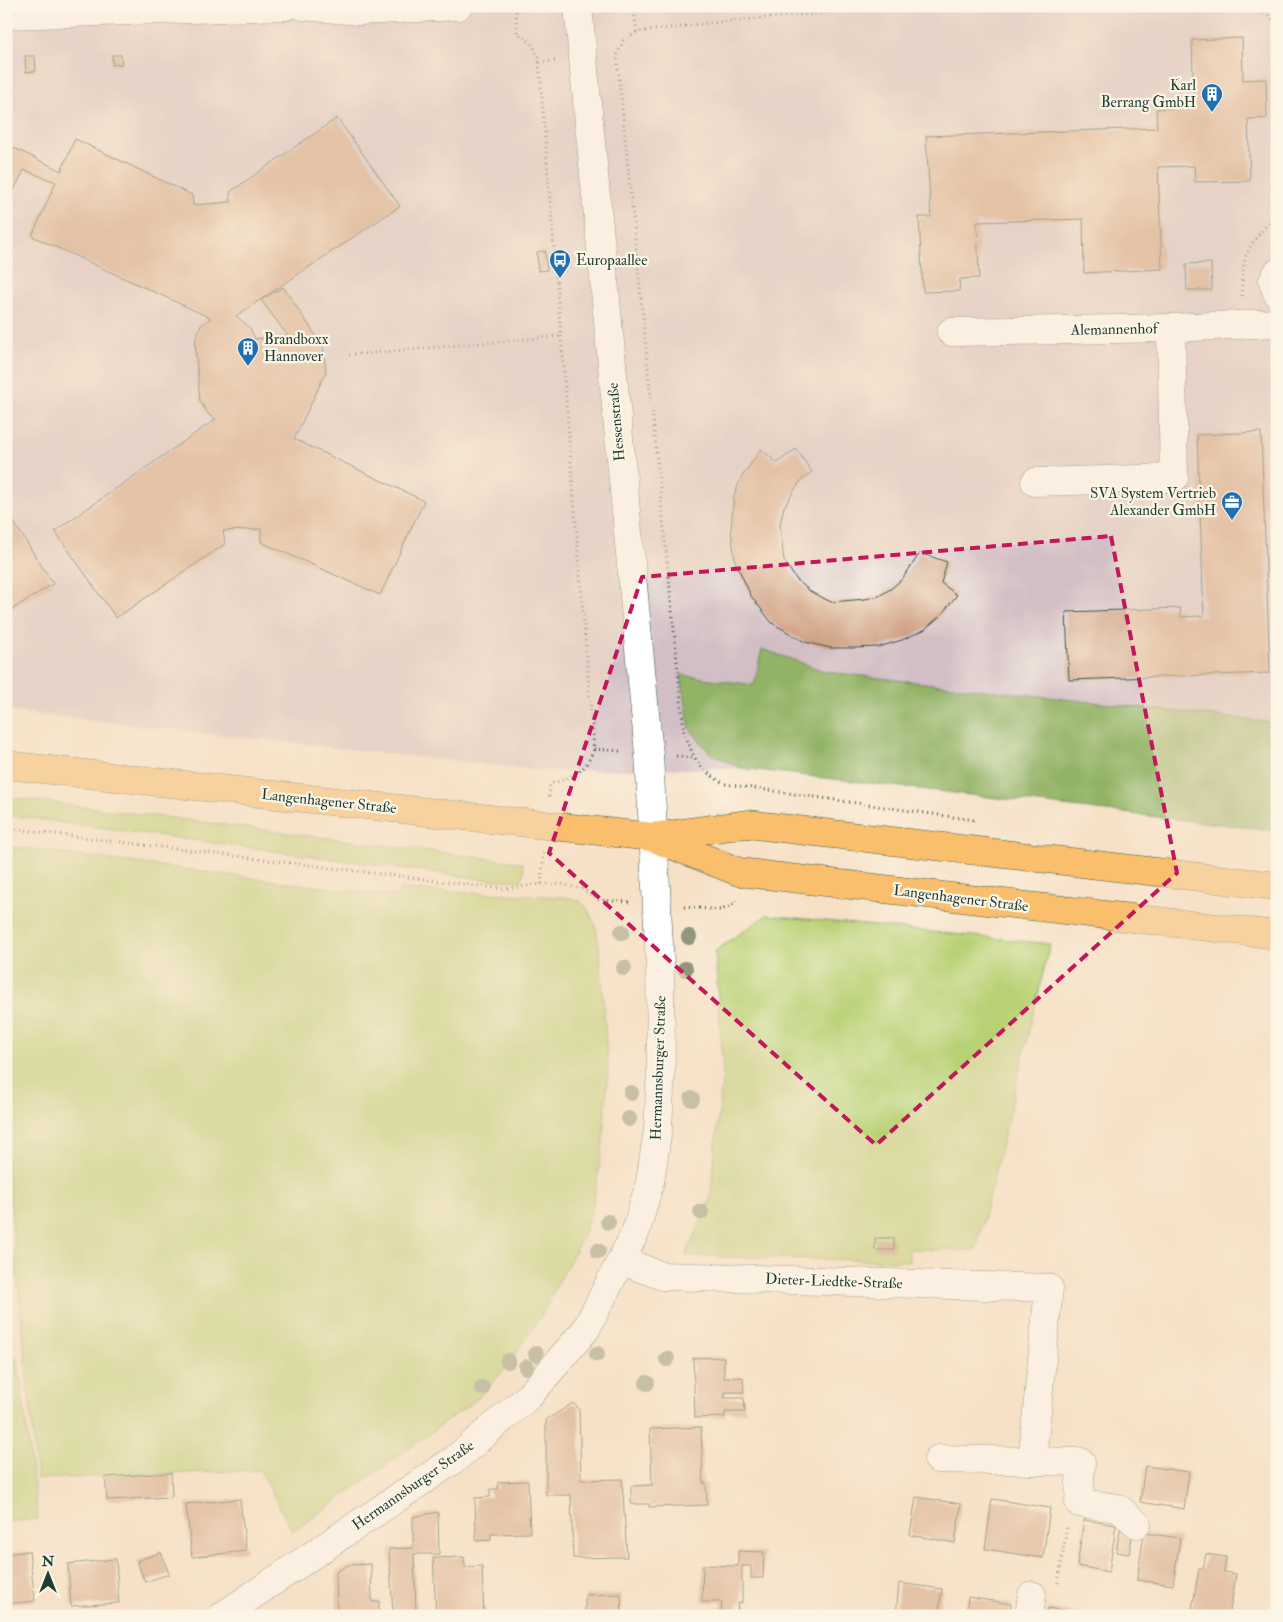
<svg xmlns="http://www.w3.org/2000/svg" width="1283" height="1622" font-family="'IM FELL Double Pica',serif">
  <style>
    .industrial { fill: #d2bec5 }
    .green { fill: #b9d175; stroke: #6c8754 }
    .forest { fill: #92b366; stroke: #58784d }
    .building { fill: #ce9c7f }
    .lines { fill: none; stroke-linecap: round; stroke-linejoin: round }
    .minor-casing { stroke: #3f564a; stroke-width: 29 }
    .major-casing { stroke: #3f564a; stroke-width: 29 }
    .path { stroke: #3f564a; stroke-width: 3; stroke-dasharray: 1 4; stroke-linecap: butt }
    .minor { stroke: #fff; stroke-width: 28 }
    .major { stroke: #f9bf6d; stroke-width: 28 }
    .tree { fill: #91977d }
    .marked { fill: none; stroke: #c2185b; stroke-width: 4; stroke-dasharray: 10 6; stroke-linejoin: round }
    .labels { text-anchor: middle; stroke-width: 4.5; stroke-linejoin: round; paint-order: stroke }
    .poi-label { font-size: 15px; fill: #1f3d34; stroke: #fcf5e5; text-anchor: end }
    .street-label { font-size: 15px; fill: #1f3d34; stroke: #fcf5e5 }
  </style>
  <rect width="100%" height="100%" fill="#fcf5e5"/>
  <filter id="ink" filterUnits="userSpaceOnUse"><feTurbulence type="fractalNoise" baseFrequency=".02" numOctaves="2"/><feDisplacementMap in="SourceGraphic" scale="10" xChannelSelector="R" yChannelSelector="G"/><feConvolveMatrix kernelMatrix="1 2 1 2 8 2 1 2 1" color-interpolation-filters="sRGB"/></filter>
  <filter id="wash" filterUnits="userSpaceOnUse"><feTurbulence type="fractalNoise" baseFrequency=".0096" numOctaves="4" result="noise"/><feDisplacementMap in="SourceGraphic" scale="20" xChannelSelector="R" yChannelSelector="G"/><feGaussianBlur stdDeviation="1.12" result="paint"/><feColorMatrix in="noise" values="0 0 0 0 0 0 0 0 0 0 0 0 0 0 0 0 0 1.4 0 .05"/><feComposite in="paint" operator="in"/></filter>
  <g filter="url(#wash)">
    <rect width="100%" height="100%" fill="#f6e1c7"/>
    <path class="industrial" d="M6 6H1277V831L740 768 545 771 6 711Z"/>
    <g class="green">
      <path d="M6 797 523 863 524 873 521 881 483 879 6 815Z"/>
      <path d="M6 846 398 897 400 889 566 897 580 901 588 909 596 927 600 952 608 1071 603 1142 593 1205 583 1236 540 1318 499 1376 476 1400 293 1532 260 1470 37 1479 6 1158Z"/>
      <path d="M767 915 1050 944 976 1250 909 1249V1261L686 1256 710 1200 723 1072 715 951Z"/>
      <path d="M18 1359 38 1519 6 1522V1360Z"/>
    </g>
    <path class="forest" d="M762 649 827 672 1277 723V831L740 768 710 753 690 729 681 675 754 685Z"/>
    <g id="blocks">
      <g class="building">
        <path d="M1242 38 1243 80 1266 79 1267 118 1248 119 1250 181 1195 182 1194 166 1158 167 1162 269 1084 273 1083 219 977 222 979 278 960 279 959 291 923 292 919 217H931L926 136 1157 128 1156 109 1194 107 1192 40Z"/>
        <path d="M112 55H121L122 64 112 65Z"/>
        <path d="M25 56H35L36 71 26 72Z"/>
        <path d="M337 118 400 206 236 316 250 328 255 339 288 336 261 300 283 287 323 346 326 372 294 439 424 501 380 595 261 542V529L223 531 225 544 116 618 55 531 216 419 209 415 200 401 195 342 201 325 211 318 32 236 56 182 24 170 6 206V144L61 171 75 139 192 195 193 205 231 202 230 192Z"/>
        <path d="M545 251 547 270 538 271 537 252Z"/>
        <path d="M1211 263 1212 290H1187L1186 264Z"/>
        <path d="M1261 432 1270 673 1069 680 1066 612 1180 608 1181 617 1204 616 1197 435Z"/>
        <path d="M761 449 777 463 796 449 812 472 800 482 792 494 784 507 780 523 784 561 796 579 811 592 831 602 865 599 879 596 892 588 903 578 920 553 947 562 941 583 957 595 941 615 924 630 902 640 879 647 854 648H831L805 642 772 623 751 596 735 561 731 529 734 496 741 478Z"/>
        <path d="M6 510 53 584 6 613Z"/>
        <rect x="875" y="1238" width="19" height="12"/>
        <path d="M724 1357V1378L743 1377 744 1392H725V1398H744L745 1412H725V1417L695 1418 693 1358Z"/>
        <path d="M573 1403 579 1409 581 1480 622 1479 627 1557 573 1558 571 1495H546V1420Z"/>
        <path d="M701 1427 703 1483H706L707 1505 649 1507V1504H631V1486L652 1485 650 1429Z"/>
        <path d="M1145 1466 1189 1472 1184 1509 1140 1502Z"/>
        <path d="M171 1473 172 1497 107 1500 105 1477Z"/>
        <path d="M528 1481 530 1533 491 1534V1540L476 1541 475 1498 490 1497V1489H498V1482Z"/>
        <path d="M916 1497 961 1504 955 1543 910 1535Z"/>
        <path d="M240 1499 246 1551 192 1557 186 1504Z"/>
        <path d="M992 1499 1050 1508 1043 1558 985 1549Z"/>
        <path d="M438 1512 439 1554H414L416 1612 402 1613V1616H337L336 1572 348 1565 371 1564 372 1602 379 1601V1613H393L389 1549 413 1548V1517Z"/>
        <path d="M1084 1520 1116 1525 1109 1572 1077 1566Z"/>
        <path d="M1120 1529 1133 1531 1129 1554 1116 1552Z"/>
        <path d="M1144 1533 1180 1538 1173 1585 1137 1580Z"/>
        <path d="M29 1551 35 1601 6 1604V1554Z"/>
        <path d="M738 1551 764 1552 763 1578H751V1566H742V1603H738L737 1616 721 1615 722 1602H702L703 1565 738 1566Z"/>
        <path d="M161 1552 169 1574 145 1582 137 1561Z"/>
        <path d="M1206 1554 1226 1557 1224 1572 1236 1574 1229 1616H1191L1199 1568H1203Z"/>
        <path d="M464 1557 465 1567 482 1566 484 1616H436L433 1558Z"/>
        <path d="M116 1559 119 1603 71 1606 68 1564Z"/>
        <path d="M899 1583 942 1589 938 1616H896Z"/>
        <path d="M621 1594 622 1616H585V1595Z"/>
        <path d="M968 1597 1011 1604 1009 1616H966Z"/>
        <path d="M1048 1608 1089 1615V1616H1047Z"/>
        <rect x="807" y="1613" width="42" height="3"/>
      </g>
    </g>
  </g>
  <g filter="url(#ink)">
    <use href="#blocks" fill-opacity="0" stroke="#3f564a" stroke-width="1"/>
    <g class="lines">
      <g class="minor-casing">
        <g id="minor">
          <path d="M303 6 359 11 458 6"/>
          <path d="M6 15 286 6"/>
          <path d="M1277 273 1273 281 1277 293"/>
          <path d="M951 332 1171 328 1277 323"/>
          <path d="M1035 482 1174 478 1171 328"/>
          <path d="M622 1261 662 1276 1049 1288 1032 1461"/>
          <path d="M938 1459 1081 1462 1079 1503 1118 1508 1137 1524"/>
          <path d="M222 1616 455 1459 528 1397 586 1329 636 1231 650 1182 658 1129 661 1068 660 964 649 754 578 6"/>
          <path d="M1029 1616 1032 1595"/>
        </g>
      </g>
      <g class="major-casing">
        <g id="major">
          <path d="M6 765 652 837 747 824 1277 886"/>
          <path d="M654 838 739 872 1277 935"/>
        </g>
      </g>
      <g class="path">
        <path d="M516 6 517 33C531 41 536 47 539 62L594 749C584 774 575 776 550 784L549 799"/>
        <path d="M633 6 637 32"/>
        <path d="M905 6 719 22 637 32 623 41 617 56 684 731C694 760 698 769 725 784L974 820"/>
        <path d="M1256 6 1277 23"/>
        <path d="M539 62 556 61"/>
        <path d="M1242 296C1241 251 1249 246 1277 213"/>
        <path d="M349 355 561 336"/>
        <path d="M594 749 620 751"/>
        <path d="M676 756 693 758"/>
        <path d="M6 828 504 889 541 884H561L582 889 599 900 630 902"/>
        <path d="M541 884 544 852"/>
        <path d="M684 907 721 910 736 903V898"/>
        <path d="M1058 1583 1067 1527"/>
      </g>
      <use href="#minor" class="minor"/>
      <use href="#major" class="major"/>
    </g>
    <g class="tree">
      <circle cx="622" cy="932" r="8"/>
      <circle cx="689" cy="937" r="8"/>
      <circle cx="624" cy="968" r="8"/>
      <circle cx="685" cy="969" r="8"/>
      <circle cx="631" cy="1093" r="8"/>
      <circle cx="692" cy="1099" r="8"/>
      <circle cx="629" cy="1119" r="8"/>
      <circle cx="701" cy="1212" r="8"/>
      <circle cx="608" cy="1222" r="8"/>
      <circle cx="598" cy="1251" r="8"/>
      <circle cx="536" cy="1354" r="8"/>
      <circle cx="597" cy="1354" r="8"/>
      <circle cx="667" cy="1359" r="8"/>
      <circle cx="508" cy="1361" r="8"/>
      <circle cx="526" cy="1367" r="8"/>
      <circle cx="647" cy="1383" r="8"/>
      <circle cx="482" cy="1388" r="8"/>
    </g>
  </g>
  <path d="M0 0H1283V1622H0ZM1111 536 1177 873 876 1145 549 853 642 577Z" fill="#f6e1c7" fill-opacity=".55" fill-rule="evenodd"/>
  <path class="marked" d="M1111 536 1177 873 876 1145 549 853 642 577Z"/>
  <defs>
    <g id="building-pin" transform="scale(1.125)"><path d="M0 17L-7.5 6A9.5 9.5 0 1 1 7.5 6Z" fill="#1f6fb2" stroke="#fcf5e5"/><path d="M-4-6H4V6H1V3H-1V6H-4ZM-2.5-4.3h1.7v1.8h-1.7ZM.8-4.3h1.7v1.8H.8ZM-2.5-1h1.7V.8h-1.7ZM.8-1h1.7V.8H.8Z" fill="#fff"/></g>
    <g id="bus-pin" transform="scale(1.125)"><path d="M0 17L-7.5 6A9.5 9.5 0 1 1 7.5 6Z" fill="#1f6fb2" stroke="#fcf5e5"/><path d="M-5-6H5V4H4V6H2V4H-2V6H-4V4H-5ZM-3.5-4V0h7V-4ZM-3.5 1.2v1.5H-2V1.2ZM2 1.2v1.5H3.5V1.2Z" fill="#fff"/></g>
    <g id="office-pin" transform="scale(1.125)"><path d="M0 17L-7.5 6A9.5 9.5 0 1 1 7.5 6Z" fill="#1f6fb2" stroke="#fcf5e5"/><path d="M-6-3h4V-5.5h4V-3h4V5H-6ZM-1-4.5V-3h2v-1.5ZM-6 0V1H6V0Z" fill="#fff"/></g>
  </defs>
  <g fill-rule="evenodd">
    <use href="#building-pin" x="1212" y="94"/>
    <use href="#bus-pin" x="560" y="260"/>
    <use href="#building-pin" x="248" y="348"/>
    <use href="#office-pin" x="1232" y="502"/>
  </g>
  <g class="labels">
    <g class="poi-label">
      <text x="1196" y="90">Karl<tspan x="1196" dy="17">Berrang GmbH</tspan></text>
      <text x="576" y="265" text-anchor="start">Europaallee</text>
      <text x="264" y="344" text-anchor="start">Brandboxx<tspan x="264" dy="17">Hannover</tspan></text>
      <text x="1216" y="498">SVA System Vertrieb<tspan x="1216" dy="17">Alexander GmbH</tspan></text>
    </g>
    <g class="street-label">
      <text transform="translate(1114 329) rotate(-1)" y="5">Alemannenhof</text>
      <text transform="translate(616 422) rotate(-95)" y="5">Hessenstraße</text>
      <text transform="translate(329 801) rotate(6)" y="5">Langenhagener Straße</text>
      <text transform="translate(961 898) rotate(7)" y="5">Langenhagener Straße</text>
      <text transform="translate(658 1068) rotate(-88)" y="5">Hermannsburger Straße</text>
      <text transform="translate(834 1281) rotate(2)" y="5">Dieter-Liedtke-Straße</text>
      <text transform="translate(413 1485) rotate(-35)" y="5">Hermannsburger Straße</text>
    </g>
  </g>
  <rect width="1283" height="1622" fill="none" stroke="#fcf5e5" stroke-width="25"/>
  <g transform="translate(48 1574)" stroke="#fcf5e5" stroke-width="4" paint-order="stroke">
  <path d="M0-4L9 19L0 12L-9 19Z" fill="#1f3d34"/>
  <text y="-8" font-size="14" font-weight="bold" text-anchor="middle" fill="#1f3d34">N</text>
  </g>
</svg>
